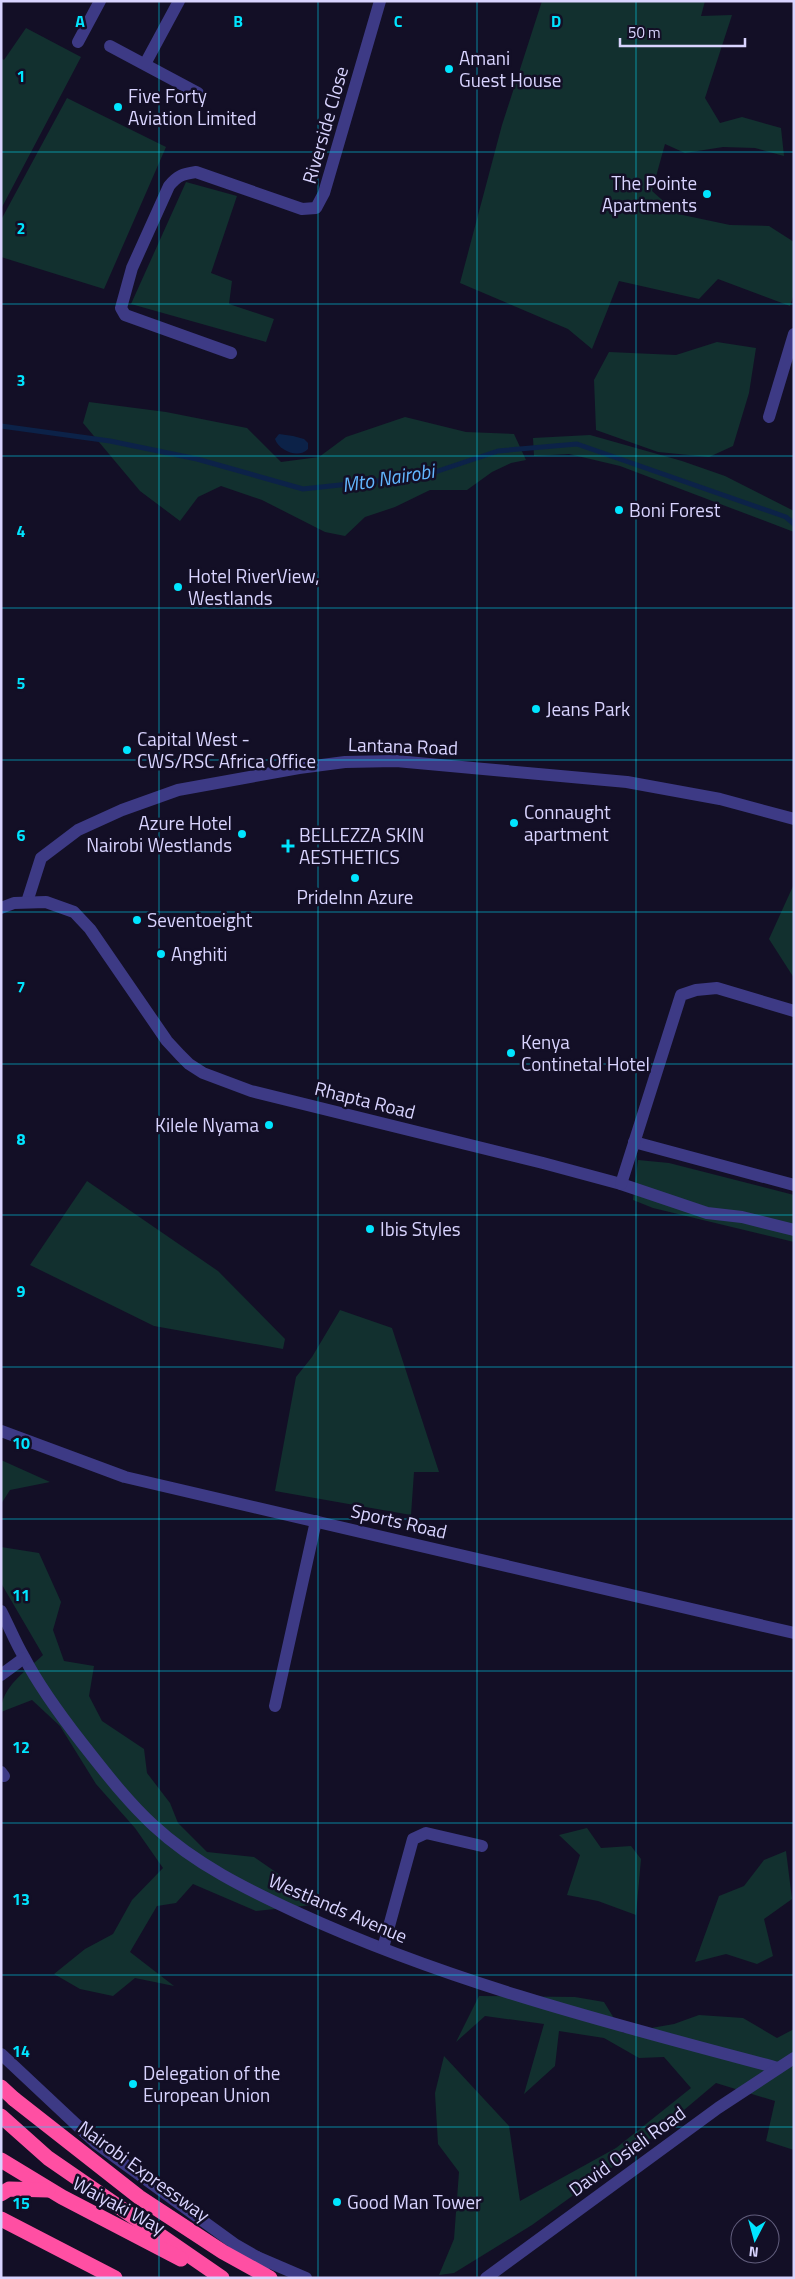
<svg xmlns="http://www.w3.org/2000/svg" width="795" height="2279" font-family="'Titillium Web',sans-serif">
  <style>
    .green { fill: #12302f }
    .water { fill: #0c2248 }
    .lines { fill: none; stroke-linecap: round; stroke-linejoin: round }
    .stream { stroke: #0c2248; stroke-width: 5 }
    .street { stroke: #3d3a85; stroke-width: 12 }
    .highway { stroke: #ff4fa3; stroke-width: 15 }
    .highway-bridge { stroke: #ff4fa3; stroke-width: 15 }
    .grid { fill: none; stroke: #00e5ff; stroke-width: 1; stroke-opacity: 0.55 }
    .poi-dot { fill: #00e5ff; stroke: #130f26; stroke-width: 2 }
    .labels { text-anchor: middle; stroke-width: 5; stroke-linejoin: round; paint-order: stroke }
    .poi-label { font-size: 19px; fill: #d9d4ff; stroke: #130f26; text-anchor: start }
    .street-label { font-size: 19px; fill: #d9d4ff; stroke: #130f26 }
    .water-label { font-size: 20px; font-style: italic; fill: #62b6ff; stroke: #130f26 }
    .grid-label { font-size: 16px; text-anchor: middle; font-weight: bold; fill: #00e5ff; stroke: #130f26; stroke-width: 5; stroke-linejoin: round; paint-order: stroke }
  </style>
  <rect width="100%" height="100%" fill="#130f26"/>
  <g class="green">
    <path d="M542 1H705L701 16 732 15 705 98 720 123 742 117 781 128 784 156 755 148 723 147 685 153 665 144 652 191 678 214 730 225 769 226 794 242V294L790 306 718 279 699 299 619 281 592 349 568 329 460 283 502 125Z"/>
    <path d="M26 28 81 57 1 209V58L4 60Z"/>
    <path d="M67 98 166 147 104 289 1 257V220Z"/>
    <path d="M186 182 237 196 211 273 232 281 229 304 274 319 266 342 131 304Z"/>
    <path d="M717 342 756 348 749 393 733 446 709 457 658 452 596 430 594 380 609 352 676 355Z"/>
    <path d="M89 402 166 412 247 428 281 462 319 457 346 437 405 417 466 432 514 434 526 460 511 463 492 472 467 490H430L395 507 365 517 345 536 325 532 262 500 221 486 198 497 180 521 140 491 83 423Z"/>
    <path d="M590 435 682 461 725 476 794 511V532L620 466 569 454 534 456 533 438Z"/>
    <path d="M794 884V978L769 939Z"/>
    <path d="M638 1160 669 1163 794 1195V1242L653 1208 633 1200Z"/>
    <path d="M87 1181 218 1271 285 1339 283 1349 154 1326 30 1265Z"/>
    <path d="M340 1310 392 1328 439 1472H414L411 1515 275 1491 296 1377 312 1357Z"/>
    <path d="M1 1460 50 1482 10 1490 1 1504Z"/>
    <path d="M1 1547 39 1553 61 1602 53 1630 64 1661 94 1666 89 1696 102 1721 144 1749 147 1773 170 1803 178 1823 207 1852 254 1857 322 1904 256 1911 193 1884 176 1903 157 1906 130 1952 174 1986 135 1978 113 1996 80 1989 54 1974 85 1949 113 1934 132 1900 163 1868 135 1828 96 1784 60 1726 32 1700 1 1712C1 1687 26 1671 43 1655L1 1583Z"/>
    <path d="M587 1828 601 1848 631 1846 641 1859 636 1915 598 1901 567 1895 580 1855 559 1835Z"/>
    <path d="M786 1851 792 1899 764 1919 773 1956 757 1964 726 1954 695 1962 719 1896 744 1886 764 1860Z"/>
    <path d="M479 1996 575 1997 604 2002 623 2033 674 2024 699 2015 743 2018 777 2038 794 2029V2150L766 2141 775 2101 716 2083 639 2148 532 2225 454 2273 439 2275 454 2239 459 2172 438 2144 435 2093 444 2056 509 2126 520 2201 616 2148 691 2088 664 2057 639 2058 604 2038 559 2031 555 2066 524 2094 544 2024 485 2016 456 2042Z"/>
  </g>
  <path class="water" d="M279 434 293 436 304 439 308 443V449C299 459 279 451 275 439Z"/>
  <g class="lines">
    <path class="stream" d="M1 426 110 441 197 459 303 489 423 476 498 451 577 444 786 517 794 524"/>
    <g class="street">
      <path d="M78 42 100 1"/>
      <path d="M110 46 198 93"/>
      <path d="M145 64 179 1"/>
      <path d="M231 353 125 315 121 308 132 268 169 186C178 175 183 174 196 172L302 209 316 208 324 193 380 1"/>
      <path d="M769 417 794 334"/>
      <path d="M27 902 41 858 78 830 122 810 178 790 299 768 345 762 396 761 627 782 720 799 794 819"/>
      <path d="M1 908 14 903 46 902 74 912 90 929 167 1041 180 1055 189 1064 203 1073 251 1091 543 1163 621 1184 707 1213 742 1217 794 1230"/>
      <path d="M634 1142 794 1185"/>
      <path d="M621 1184 681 995 696 990 717 988 794 1011"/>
      <path d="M1 1431 125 1477 794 1633"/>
      <path d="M1 1611C9 1626 15 1642 24 1657 40 1688 61 1716 82 1743 105 1772 126 1800 153 1825 195 1864 246 1889 298 1913 450 1983 616 2025 778 2068"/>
      <path d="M1 1675 24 1658"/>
      <path d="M275 1706 316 1521"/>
      <path d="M1 1772 4 1776"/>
      <path d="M383 1948 413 1839 426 1833 482 1846"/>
      <path d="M1 2054 97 2144 236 2245 257 2257 267 2278"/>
      <path d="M257 2257 306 2278"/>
      <path d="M486 2278 718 2108 794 2058"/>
    </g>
    <g class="highway">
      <path d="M1 2087 14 2099"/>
      <path d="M1 2116 48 2158 222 2278"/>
      <path d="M1 2160 62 2197 181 2259"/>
      <path d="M1 2194 9 2189 48 2190"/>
      <path d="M1 2219 115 2278"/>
    </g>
    <path class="highway-bridge" d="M14 2099 139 2197 223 2252 270 2278"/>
  </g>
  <path class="grid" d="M159 1V2278M318 1V2278M477 1V2278M636 1V2278M1 152H794M1 304H794M1 456H794M1 608H794M1 760H794M1 912H794M1 1064H794M1 1215H794M1 1367H794M1 1519H794M1 1671H794M1 1823H794M1 1975H794M1 2127H794"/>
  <g class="poi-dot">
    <circle cx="449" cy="69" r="5"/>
    <circle cx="118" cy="107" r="5"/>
    <circle cx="707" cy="194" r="5"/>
    <circle cx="619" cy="510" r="5"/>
    <circle cx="178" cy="587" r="5"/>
    <circle cx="536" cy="709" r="5"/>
    <circle cx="127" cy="750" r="5"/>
    <circle cx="514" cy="823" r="5"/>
    <circle cx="242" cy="834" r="5"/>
    <path d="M285.5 838.5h5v5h5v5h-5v5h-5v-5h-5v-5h5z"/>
    <circle cx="355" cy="878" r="5"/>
    <circle cx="137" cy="920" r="5"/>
    <circle cx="161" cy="954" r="5"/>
    <circle cx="511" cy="1053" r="5"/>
    <circle cx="269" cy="1125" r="5"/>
    <circle cx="370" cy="1229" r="5"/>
    <circle cx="133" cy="2084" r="5"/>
    <circle cx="337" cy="2202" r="5"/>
  </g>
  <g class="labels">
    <g class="poi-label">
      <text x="459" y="65">Amani<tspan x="459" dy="22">Guest House</tspan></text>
      <text x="128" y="103">Five Forty<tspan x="128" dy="22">Aviation Limited</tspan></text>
      <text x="697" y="190" text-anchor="end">The Pointe<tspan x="697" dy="22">Apartments</tspan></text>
      <text x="629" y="517">Boni Forest</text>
      <text x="188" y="583">Hotel RiverView,<tspan x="188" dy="22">Westlands</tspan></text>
      <text x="546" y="716">Jeans Park</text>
      <text x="137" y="746">Capital West -<tspan x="137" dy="22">CWS/RSC Africa Office</tspan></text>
      <text x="524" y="819">Connaught<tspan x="524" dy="22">apartment</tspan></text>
      <text x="232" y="830" text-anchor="end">Azure Hotel<tspan x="232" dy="22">Nairobi Westlands</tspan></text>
      <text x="299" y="842">BELLEZZA SKIN<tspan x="299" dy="22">AESTHETICS</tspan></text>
      <text x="355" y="904" text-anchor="middle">PrideInn Azure</text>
      <text x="147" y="927">Seventoeight</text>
      <text x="171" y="961">Anghiti</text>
      <text x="521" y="1049">Kenya<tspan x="521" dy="22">Continetal Hotel</tspan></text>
      <text x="259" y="1132" text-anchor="end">Kilele Nyama</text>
      <text x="380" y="1236">Ibis Styles</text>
      <text x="143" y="2080">Delegation of the<tspan x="143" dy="22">European Union</tspan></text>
      <text x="347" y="2209">Good Man Tower</text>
    </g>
    <g class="street-label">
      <text transform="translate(325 125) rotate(-74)" y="7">Riverside Close</text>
      <text transform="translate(403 746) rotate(2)" y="7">Lantana Road</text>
      <text transform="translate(365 1100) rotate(14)" y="7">Rhapta Road</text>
      <text transform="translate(399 1521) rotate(13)" y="7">Sports Road</text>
      <text transform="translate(338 1908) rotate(23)" y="7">Westlands Avenue</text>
      <text transform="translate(627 2151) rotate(-36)" y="7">David Osieli Road</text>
      <text transform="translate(144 2171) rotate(36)" y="7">Nairobi Expressway</text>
      <text transform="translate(119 2205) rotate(28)" y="7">Waiyaki Way</text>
    </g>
    <g class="water-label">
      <text transform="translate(388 478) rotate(-9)" y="7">Mto Nairobi</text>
    </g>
  </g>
  <g class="grid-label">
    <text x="80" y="27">A</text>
    <text x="238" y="27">B</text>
    <text x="398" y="27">C</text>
    <text x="556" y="27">D</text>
    <text x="21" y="82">1</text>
    <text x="21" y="234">2</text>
    <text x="21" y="386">3</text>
    <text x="21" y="537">4</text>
    <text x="21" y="689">5</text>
    <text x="21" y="841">6</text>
    <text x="21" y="993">7</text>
    <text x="21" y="1145">8</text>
    <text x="21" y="1297">9</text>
    <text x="21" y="1449">10</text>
    <text x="21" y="1601">11</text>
    <text x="21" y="1753">12</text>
    <text x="21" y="1905">13</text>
    <text x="21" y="2057">14</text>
    <text x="21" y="2209">15</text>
  </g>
  <rect width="795" height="2279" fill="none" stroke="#d9d4ff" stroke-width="5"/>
  <g transform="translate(755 2239) rotate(186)"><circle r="24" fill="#130f26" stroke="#625e7d"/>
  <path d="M0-4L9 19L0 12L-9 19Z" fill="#00e5ff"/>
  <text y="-8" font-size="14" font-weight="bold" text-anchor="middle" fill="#d9d4ff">N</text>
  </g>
  <path d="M620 38v8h125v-8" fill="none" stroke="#d9d4ff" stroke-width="2.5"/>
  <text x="628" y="38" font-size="15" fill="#d9d4ff" stroke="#130f26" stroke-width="4" paint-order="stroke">50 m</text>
</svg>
